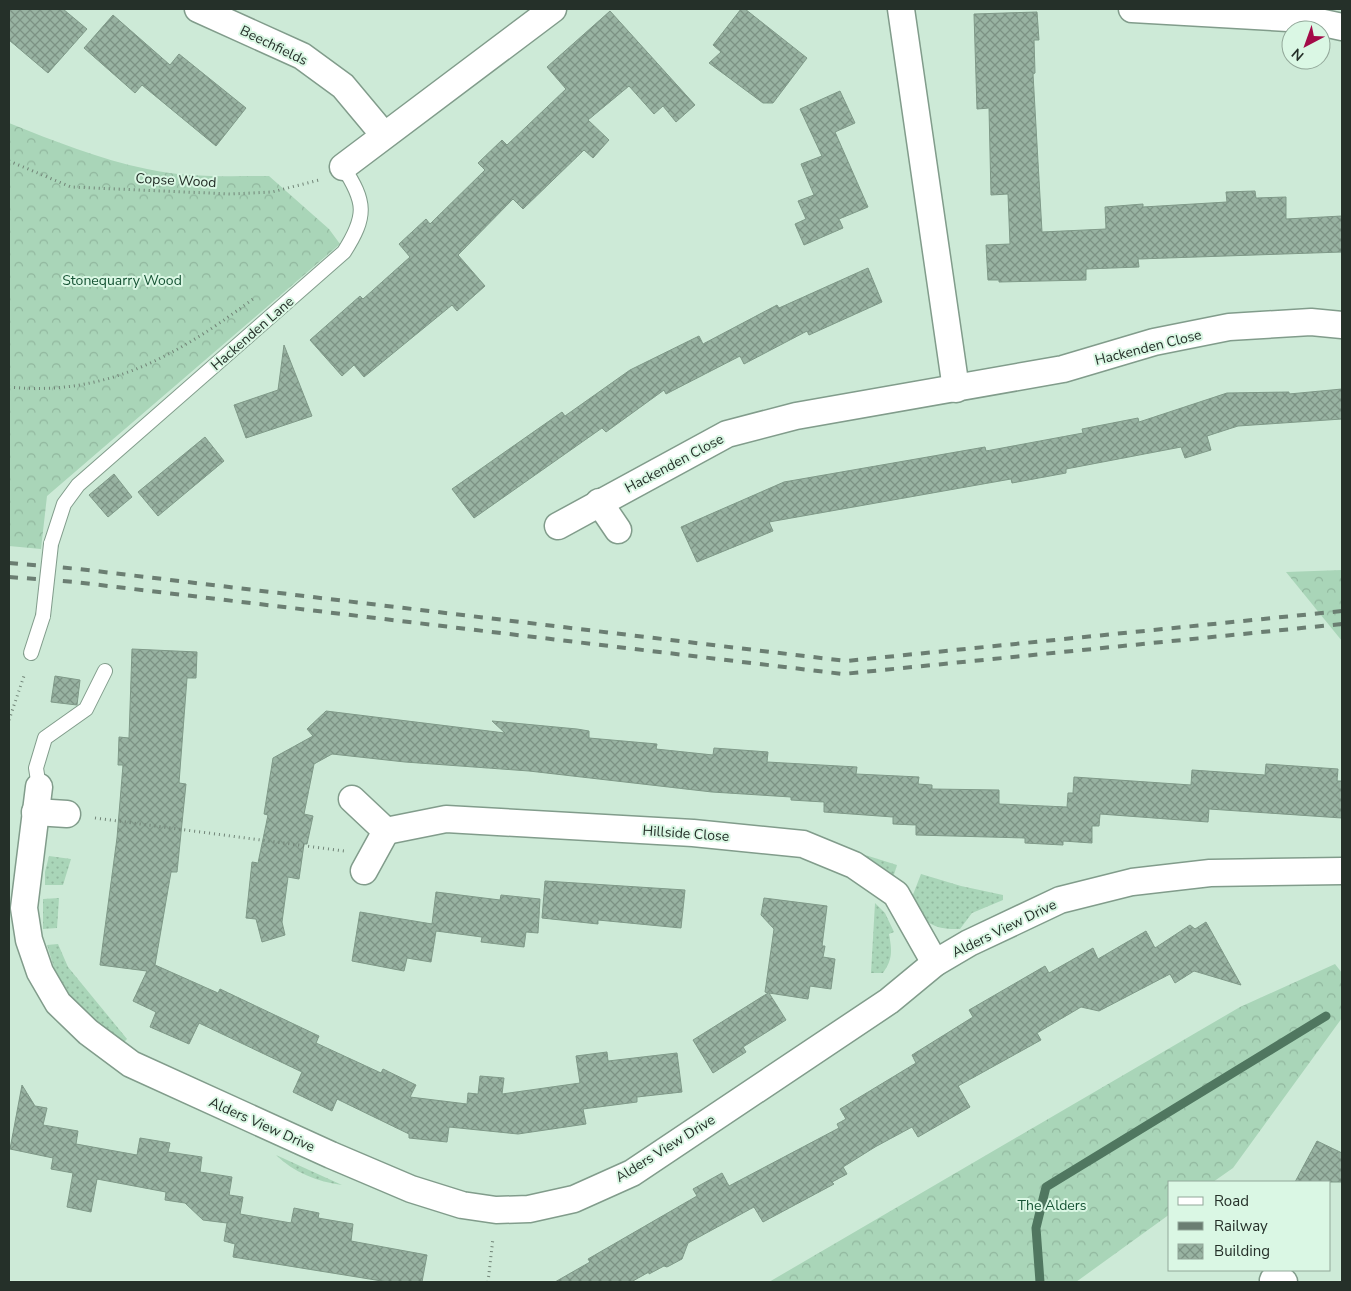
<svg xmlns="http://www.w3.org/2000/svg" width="1351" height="1291" font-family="'Nunito Sans',sans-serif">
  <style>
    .grass { fill: url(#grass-dots) }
    .forest { fill: url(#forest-crowns) }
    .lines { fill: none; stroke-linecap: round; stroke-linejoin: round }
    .stream { stroke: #507760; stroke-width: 9 }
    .building { fill: url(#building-cross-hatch); stroke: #7f9988 }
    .lane-casing { stroke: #819c8b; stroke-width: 16 }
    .street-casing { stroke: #819c8b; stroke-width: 29 }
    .path { stroke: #718477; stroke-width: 3; stroke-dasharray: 1 4; stroke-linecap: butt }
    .lane { stroke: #fff; stroke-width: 14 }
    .street { stroke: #fff; stroke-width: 26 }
    .rail { stroke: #6b7e72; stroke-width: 4; stroke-dasharray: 9 9; stroke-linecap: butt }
    .lane-bridge-casing { stroke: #819c8b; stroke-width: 16; stroke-linecap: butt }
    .lane-bridge { stroke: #fff; stroke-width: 14 }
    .labels { text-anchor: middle; stroke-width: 4; stroke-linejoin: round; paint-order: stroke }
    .street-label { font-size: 14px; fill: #253029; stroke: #daf7e4 }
    .park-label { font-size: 14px; fill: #165334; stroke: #daf7e4 }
  </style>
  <defs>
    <pattern id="grass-dots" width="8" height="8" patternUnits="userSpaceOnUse" patternTransform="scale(1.25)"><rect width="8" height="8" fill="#a9d5b8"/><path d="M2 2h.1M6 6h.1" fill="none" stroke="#91b79e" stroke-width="1.8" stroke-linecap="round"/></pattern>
    <pattern id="forest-crowns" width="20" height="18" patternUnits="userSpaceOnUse" patternTransform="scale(1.25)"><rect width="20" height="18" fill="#a9d5b8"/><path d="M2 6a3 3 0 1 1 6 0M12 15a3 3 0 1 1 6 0" fill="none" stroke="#91b79e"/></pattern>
    <pattern id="building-cross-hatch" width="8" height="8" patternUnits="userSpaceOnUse" patternTransform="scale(1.25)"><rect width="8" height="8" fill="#98b3a2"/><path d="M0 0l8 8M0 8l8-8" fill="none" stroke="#7c9284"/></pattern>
  </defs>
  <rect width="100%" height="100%" fill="#cdead7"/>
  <g class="grass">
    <path d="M846 849 897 865 892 881Z"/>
    <path d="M49 856 71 859 63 885H45V872Z"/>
    <path d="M921 874 961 886 1003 895V900L972 913 960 929C934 930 927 923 909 905Z"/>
    <path d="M59 898 57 928 43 929V899Z"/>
    <path d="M875 903 885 913 894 932 889 934C892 951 893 959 883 973H871Z"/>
    <path d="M58 944 68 967 127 1039 121 1045 99 1030 60 987 47 945Z"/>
    <path d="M276 1155 342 1185C318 1182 293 1172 276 1155Z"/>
  </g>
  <g class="forest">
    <path d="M9 123C54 141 99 159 147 169 186 178 230 176 269 176L329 229 340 244 47 496 41 549 9 546Z"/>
    <path d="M1342 570V641L1286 572Z"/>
    <path d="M1335 964 1342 973V1018L1233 1168 1213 1182H1170V1214L1076 1282H769L1240 1007Z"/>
  </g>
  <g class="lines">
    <path class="stream" d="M1040 1282 1036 1228 1046 1187 1326 1016"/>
  </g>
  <g class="building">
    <path d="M9 9H63L87 29 48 73 9 40Z"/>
    <path d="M741 9H745L807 58 773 103H763L709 63 721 52 713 45Z"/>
    <path d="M610 11 695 105 676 122 663 106 654 114 629 86 588 120 609 140 593 158 584 150 523 209 513 199 458 255 485 286 457 311 452 305 364 377 354 365 342 376 310 340 360 296 363 299 410 257 399 244 426 219 430 224 485 170 478 163 502 140 507 145 566 89 547 67Z"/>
    <path d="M1037 12 1039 40H1034L1035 73 1033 74 1042 232 1106 229 1105 207 1143 204V207L1227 202 1226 192 1255 191 1256 198 1286 197V219L1342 216V252L1138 259 1139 267 1086 269V280L999 282V280H988L986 245 1010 244 1008 194 991 195 989 108 977 109 974 14Z"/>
    <path d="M113 15 170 65 179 54 246 108 216 146 142 85 135 93 84 48Z"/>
    <path d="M840 91 855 123 835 132 868 207 839 219 843 228 804 245 795 224 806 219 798 201 814 195 801 164 822 156 800 109Z"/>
    <path d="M868 268 882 302 809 335 807 331 744 364 740 356 666 394 664 390 606 432 602 428 474 518 452 489 562 412 565 416 630 370 699 336 703 344 777 305 779 308Z"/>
    <path d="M284 345 312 416 246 438 234 405 278 390Z"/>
    <path d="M1342 389V419L1238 426 1207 436 1211 450 1185 458 1181 447 1066 469V473L1012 483 1011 479 769 522 773 531 697 562 681 527 784 482 985 447 986 451 1083 433 1082 429 1138 418 1139 422 1227 393 1289 392V394Z"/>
    <path d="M205 437 224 461 158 516 138 492Z"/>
    <path d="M114 474 132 497 108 517 89 495Z"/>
    <path d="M132 649 197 652 196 678H187L179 783 186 784 177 872H171L155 965 218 993 220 989 319 1036 316 1043 381 1073 383 1069 416 1085 410 1097 467 1104 468 1093 478 1094 480 1076 504 1078 502 1094 580 1083 576 1056 607 1052 608 1061 677 1053 682 1092 637 1097V1102L583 1109 586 1124 518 1134 449 1127 447 1142 409 1138V1134L337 1099 332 1111 293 1092 302 1072 199 1023 189 1044 150 1027 156 1012 133 1001 147 971 100 965 117 838 123 765H118L119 737 129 738Z"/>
    <path d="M55 676 80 680 77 705 51 702Z"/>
    <path d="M326 711 505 733 492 721 577 729 589 731V738L657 744 656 749 713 755 714 748 768 752 767 762 857 767 856 774 919 777 918 784 932 785V789L999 790V804L1067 807 1068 793H1073L1074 777 1191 785 1192 770 1265 775 1266 764 1338 769 1337 781H1342V818L1209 809 1208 822 1100 814 1099 826H1092V843L1063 841V845L1025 843V838L916 835V825L893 824V817L824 812V802L791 800V797L712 792 529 771 405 762 332 754 314 764 304 814 313 816 307 844H304L299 879 288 877 282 922 285 935 262 942 256 919 246 918 252 862 258 863 268 815 264 814 273 758 313 736 307 729Z"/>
    <path d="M545 881 685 890 681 928 598 920V924L542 918Z"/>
    <path d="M436 892 500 900 501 895 540 899 538 933 526 932 524 947 481 942 482 937 436 931 431 962 407 958 404 971 352 961 360 912 432 924Z"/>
    <path d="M764 898 827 906 822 946H825L823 957 835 959 831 989 810 986 808 999 769 993 786 1020 743 1047 746 1052 713 1073 693 1040 768 993 765 992 774 929 761 915Z"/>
    <path d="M1206 922 1241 985 1194 971 1175 983 1170 974 1099 1011 1081 1007 1037 1033 1041 1040 958 1086 970 1107 918 1137 912 1127 875 1147 843 1167 847 1174 832 1182 834 1184 763 1222 754 1207 688 1243 682 1259 667 1267 664 1266 649 1274V1272L631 1282H555L590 1262 588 1259 697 1196 693 1189 722 1173 729 1186 839 1128 837 1124 846 1119 840 1109 916 1063 912 1055 973 1017 969 1010 1045 966 1049 973 1093 948 1098 959 1146 931 1155 948 1190 925 1195 929Z"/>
    <path d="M22 1085 35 1106 47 1108 43 1125 78 1131 76 1144 137 1155 140 1138 170 1143 168 1152 202 1157 200 1172 232 1177 229 1195 243 1197 240 1214 291 1223 294 1208 319 1213 318 1218 353 1224 351 1241 427 1255 422 1282H388L233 1257 235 1244 224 1241 227 1223 203 1220 185 1203 165 1200 166 1192 97 1179 91 1212 67 1207 73 1173 51 1169 53 1158 10 1149Z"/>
    <path d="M1317 1141 1342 1153V1182H1295Z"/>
  </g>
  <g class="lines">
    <g class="lane-casing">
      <g id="lane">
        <path d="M51 544 64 504 78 485 344 252C367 216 366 202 343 167"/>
        <path d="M31 653 43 616"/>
        <path d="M39 787 36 768 45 738 86 709 105 671"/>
      </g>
    </g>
    <g class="street-casing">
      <g id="street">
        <path d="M198 9 302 56 343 86 384 135"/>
        <path d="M901 9 956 389"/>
        <path d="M1132 9 1305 19 1342 27"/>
        <path d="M343 167 553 9"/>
        <path d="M599 502 618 530"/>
        <path d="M558 526 727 434 796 416 1063 369 1154 342 1229 327 1311 322 1342 325"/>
        <path d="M39 787 24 908 29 940 40 972 58 1003 88 1032 131 1064 331 1155 411 1189 462 1205 496 1210 529 1209 574 1199 632 1173 889 1001 935 963 969 943 1060 900 1132 882 1210 873 1342 871"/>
        <path d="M352 799 386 831 364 871"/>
        <path d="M35 812 67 814"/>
        <path d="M386 831 446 819 693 833 803 844 854 865 896 894 935 963"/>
        <path d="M1273 1280 1284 1282"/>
      </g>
    </g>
    <g class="path">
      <path d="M9 161 71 187 231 194 272 192 319 180"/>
      <path d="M9 387C106 397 178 355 253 299"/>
      <path d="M9 720 25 673"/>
      <path d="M95 818 344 851"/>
      <path d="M488 1282 493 1238"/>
    </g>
    <use href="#lane" class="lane"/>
    <use href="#street" class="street"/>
    <g class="rail">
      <path d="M9 563 79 569 846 661 1342 611"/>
      <path d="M9 577 75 582 843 674 1342 624"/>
    </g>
    <g class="lane-bridge-casing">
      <path id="lane-bridge" d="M43 616 51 544"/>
    </g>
    <use href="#lane-bridge" class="lane-bridge"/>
  </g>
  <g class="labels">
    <g class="street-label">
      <text transform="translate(274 45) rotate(26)" y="5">Beechfields</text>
      <text transform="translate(176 180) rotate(3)" y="5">Copse Wood</text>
      <text transform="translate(252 333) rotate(-41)" y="5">Hackenden Lane</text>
      <text transform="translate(1148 347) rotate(-14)" y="5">Hackenden Close</text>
      <text transform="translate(674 463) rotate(-28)" y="5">Hackenden Close</text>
      <text transform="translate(686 833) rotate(4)" y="5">Hillside Close</text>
      <text transform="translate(1004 928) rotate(-26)" y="5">Alders View Drive</text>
      <text transform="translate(262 1124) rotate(24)" y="5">Alders View Drive</text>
      <text transform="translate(665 1148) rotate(-32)" y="5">Alders View Drive</text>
    </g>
    <g class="park-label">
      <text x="122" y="285">Stonequarry Wood</text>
      <text x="1052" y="1210">The Alders</text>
    </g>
  </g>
  <rect width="1351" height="1291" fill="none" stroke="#253029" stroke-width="20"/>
  <rect x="1168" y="1181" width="162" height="90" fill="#daf7e4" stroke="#92a799"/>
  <rect x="1178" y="1197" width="25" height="8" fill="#ffffff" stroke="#92a799"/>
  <text x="1214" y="1206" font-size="15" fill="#253029">Road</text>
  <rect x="1178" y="1222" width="25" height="8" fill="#6b7e72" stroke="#92a799"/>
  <text x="1214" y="1231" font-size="15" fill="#253029">Railway</text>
  <rect x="1178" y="1244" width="25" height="15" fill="url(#building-cross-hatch)" stroke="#92a799"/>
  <text x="1214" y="1256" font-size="15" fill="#253029">Building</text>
  <g transform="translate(1306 45) rotate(221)"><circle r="24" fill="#daf7e4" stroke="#92a799"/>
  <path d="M0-4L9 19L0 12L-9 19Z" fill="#a30b48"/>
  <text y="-8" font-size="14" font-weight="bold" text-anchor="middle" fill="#253029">N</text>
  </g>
</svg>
